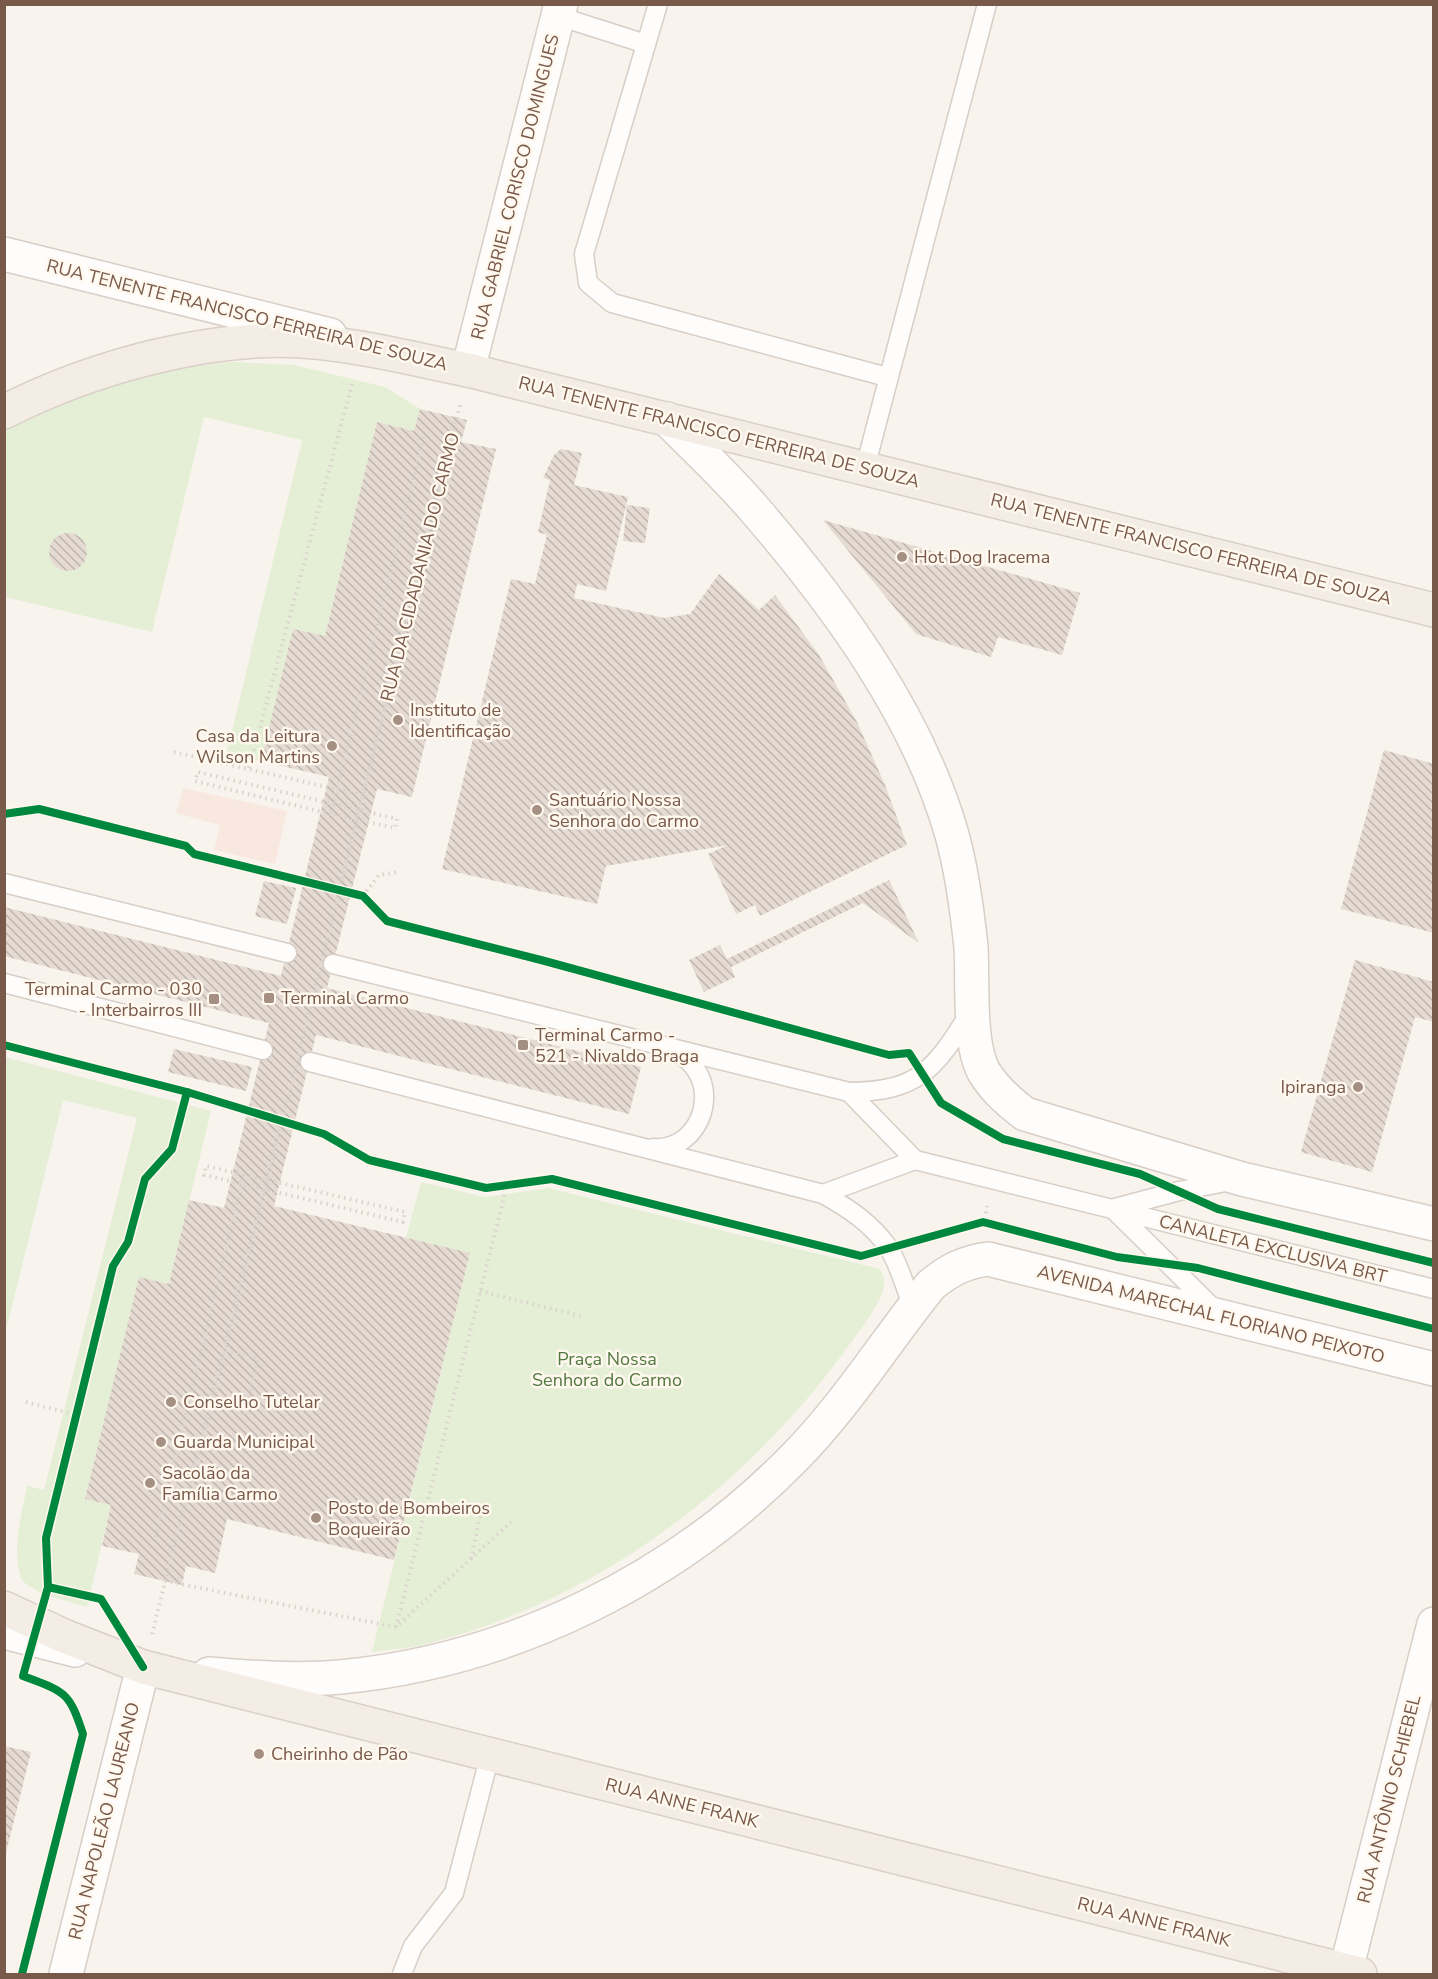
<svg xmlns="http://www.w3.org/2000/svg" width="1438" height="1979" font-family="'Nunito Sans',sans-serif">
  <style>
    .commercial { fill: #f8e8df }
    .park { fill: #e5efd6 }
    .building { fill: url(#building-back-hatch) }
    .lines { fill: none; stroke-linecap: round; stroke-linejoin: round }
    .lane-casing { stroke: #d7cec8; stroke-width: 21 }
    .street-casing { stroke: #d7cec8; stroke-width: 36 }
    .secondary-casing { stroke: #d8cec8; stroke-width: 36 }
    .primary-casing { stroke: #dad0c9; stroke-width: 36 }
    .path { stroke: #dad2cd; stroke-width: 4; stroke-dasharray: 1.5 4.5; stroke-linecap: butt }
    .lane { stroke: #fefdfc; stroke-width: 18 }
    .street { stroke: #fefdfc; stroke-width: 33 }
    .secondary { stroke: #fefdfc; stroke-width: 33 }
    .primary { stroke: #f3ede5; stroke-width: 33 }
    .path-bridge { stroke: #dad2cd; stroke-width: 4; stroke-dasharray: 1.5 4.5; stroke-linecap: butt }
    .cycleway-casing { stroke: #fff8ee; stroke-width: 11 }
    .cycleway { stroke: #00873e; stroke-width: 8 }
    .poi-dot { fill: #a58f83; stroke: #fff8ee; stroke-width: 2 }
    .labels { text-anchor: middle; stroke-width: 5; stroke-linejoin: round; paint-order: stroke }
    .street-label { font-size: 18px; fill: #78594a; stroke: #fff8ee }
    .poi-label { font-size: 18px; fill: #78594a; stroke: #fff8ee; text-anchor: start }
    .park-label { font-size: 18px; fill: #51783f; stroke: #fff8ee }
  </style>
  <defs>
    <pattern id="building-back-hatch" width="6" height="6" patternUnits="userSpaceOnUse" patternTransform="scale(1.5)"><rect width="6" height="6" fill="#e5dbd3"/><path d="M-1 5l2 2M0 0l6 6M5-1l2 2" fill="none" stroke="#beb5ad"/></pattern>
  </defs>
  <rect width="100%" height="100%" fill="#f8f3ec"/>
  <path class="commercial" d="M183 788 287 811 275 864 214 850 220 825 176 813Z"/>
  <g class="park">
    <path d="M232 362 294 365 385 387 420 409 414 431 377 422 325 636 293 629 261 761 227 752 302 440 204 417 152 632 5 597V425C60 402 117 382 177 369 195 366 214 364 232 362Z"/>
    <path d="M5 1057 211 1111 169 1284 139 1278 85 1499 111 1505 87 1607 42 1594 22 1581C11 1550 21 1518 27 1486L44 1490 137 1118 63 1100 5 1334Z"/>
    <path d="M421 1182 485 1197 548 1188 880 1269C883 1274 885 1280 884 1286 881 1304 855 1337 844 1352 743 1490 594 1602 426 1644 409 1649 390 1649 372 1652L470 1254 406 1238Z"/>
  </g>
  <g class="building">
    <path d="M420 409 467 420 461 442 496 449 412 797 377 789 327 988 641 1067 629 1114 316 1035 274 1206 470 1253 405 1517 394 1560 227 1519 215 1573 186 1566 182 1585 134 1574 139 1554 102 1546 111 1505 85 1499 139 1277 169 1284 189 1200 224 1208 269 1023 4 956V907L281 976 329 777 261 761 293 629 325 636 377 422 414 431Z"/>
    <path d="M561 449 582 453 574 485 628 497 606 591 577 584 574 598 664 618 690 614 719 574 759 610 775 595 819 655 857 722 885 785 907 845 760 916 755 905 736 914 708 854 728 845 606 866 597 904 442 869 511 579 535 584 547 535 538 532 550 480 543 478 554 455Z"/>
    <path d="M627 505 650 508 645 543 623 541Z"/>
    <path d="M823 520 1080 593 1062 655 998 637 991 657 916 634Z"/>
    <circle cx="68" cy="552" r="19"/>
    <path d="M1384 750 1434 764V933L1341 909Z"/>
    <path d="M889 880 919 943 863 903 731 967 735 977 704 992 689 960 720 945 727 959Z"/>
    <path d="M264 881 296 888 287 924 255 916Z"/>
    <path d="M1355 960 1434 982V1022L1415 1017 1372 1172 1301 1152Z"/>
    <path d="M174 1049 252 1067 246 1091 168 1072Z"/>
    <path d="M4 1746 31 1752 5 1857H4Z"/>
  </g>
  <g class="lines">
    <g class="lane-casing">
      <g id="lane">
        <path d="M658 4 584 254 588 283 612 303 887 377"/>
        <path d="M558 16 646 44"/>
        <path d="M865 468 987 4"/>
        <path d="M4 883 287 953"/>
        <path d="M333 964 849 1092C918 1092 935 1069 969 1014"/>
        <path d="M4 983 263 1050"/>
        <path d="M310 1062 823 1194C848 1208 871 1223 888 1247 898 1261 906 1290 913 1307"/>
        <path d="M849 1092 915 1160"/>
        <path d="M653 1148C691 1151 714 1109 700 1077 695 1065 685 1057 675 1050"/>
        <path d="M915 1160 1434 1289"/>
        <path d="M823 1194 915 1160"/>
        <path d="M1115 1208 1179 1191 1231 1181"/>
        <path d="M1113 1209 1214 1309"/>
        <path d="M402 1974 413 1946 454 1893 490 1755"/>
      </g>
    </g>
    <g class="street-casing">
      <path id="street" d="M468 370 561 4"/>
    </g>
    <g class="secondary-casing">
      <g id="secondary">
        <path d="M4 254 330 335"/>
        <path d="M667 419C696 449 728 478 755 510 836 604 918 715 952 835 962 871 967 909 971 947 973 981 968 1043 984 1072 995 1090 1009 1102 1025 1114L1242 1179 1434 1224"/>
        <path d="M4 1632 75 1650"/>
        <path d="M209 1674C252 1678 296 1681 340 1677 510 1661 674 1580 793 1459 845 1407 885 1342 931 1285 949 1270 965 1262 988 1259L1434 1369"/>
        <path d="M66 1974 143 1667"/>
        <path d="M1345 1974 1434 1624"/>
      </g>
    </g>
    <g class="primary-casing">
      <g id="primary">
        <path d="M4 412C92 367 217 332 316 342 367 347 418 360 468 370L1434 610"/>
        <path d="M4 1608 64 1636 143 1667 1360 1974"/>
      </g>
    </g>
    <g class="path">
      <path d="M174 752 362 795"/>
      <path d="M249 768 353 381"/>
      <path d="M331 814 195 781 198 772 397 819 395 828 358 820"/>
      <path d="M339 890 460 405"/>
      <path d="M363 896 379 875 398 872"/>
      <path d="M244 1175 206 1166 204 1175 403 1222 405 1212 268 1180"/>
      <path d="M984 1225 987 1206"/>
      <path d="M480 1291 581 1316"/>
      <path d="M225 1351 258 1358 244 1418"/>
      <path d="M26 1402 77 1415"/>
      <path d="M194 1465 238 1476"/>
      <path d="M197 1466 211 1411"/>
      <path d="M471 1559 480 1516"/>
      <path d="M165 1581 396 1627 511 1522"/>
      <path d="M111 1616 101 1599 48 1587 46 1538 113 1266 128 1242 145 1179 172 1149 187 1092"/>
      <path d="M396 1627 507 1185"/>
      <path d="M152 1634 281 1120"/>
    </g>
    <use href="#lane" class="lane"/>
    <use href="#street" class="street"/>
    <use href="#secondary" class="secondary"/>
    <use href="#primary" class="primary"/>
    <g class="path-bridge">
      <path d="M358 820 331 814 425 433"/>
      <path d="M188 1405 211 1411 451 439"/>
      <path d="M156 1537 244 1175 268 1180"/>
    </g>
    <g class="cycleway-casing">
      <g id="cycleway">
        <path d="M4 814 39 809 186 846 194 854 363 896 387 921 541 960 889 1055 909 1053 941 1103 1003 1139 1140 1174 1218 1209 1434 1263"/>
        <path d="M4 1045 187 1092 324 1134 369 1160 486 1188 552 1179 861 1256 983 1222 1117 1257 1198 1268 1434 1329"/>
        <path d="M48 1587 101 1599 143 1667"/>
        <path d="M22 1974 83 1734C69 1691 65 1692 23 1676L48 1587 46 1538 113 1266 128 1242 145 1179 172 1149 187 1092"/>
      </g>
    </g>
    <use href="#cycleway" class="cycleway"/>
  </g>
  <g class="poi-dot">
    <circle cx="902" cy="557" r="6"/>
    <circle cx="398" cy="720" r="6"/>
    <circle cx="332" cy="746" r="6"/>
    <circle cx="537" cy="810" r="6"/>
    <rect x="263" y="992" width="12" height="12" rx="3"/>
    <rect x="208" y="993" width="12" height="12" rx="3"/>
    <rect x="517" y="1039" width="12" height="12" rx="3"/>
    <circle cx="1358" cy="1087" r="6"/>
    <circle cx="171" cy="1402" r="6"/>
    <circle cx="161" cy="1442" r="6"/>
    <circle cx="150" cy="1483" r="6"/>
    <circle cx="316" cy="1518" r="6"/>
    <circle cx="259" cy="1754" r="6"/>
  </g>
  <g class="labels">
    <g class="street-label">
      <text transform="translate(515 187) rotate(-76)" y="6">RUA GABRIEL CORISCO DOMINGUES</text>
      <text transform="translate(247 315) rotate(14)" y="6">RUA TENENTE FRANCISCO FERREIRA DE SOUZA</text>
      <text transform="translate(719 432) rotate(14)" y="6">RUA TENENTE FRANCISCO FERREIRA DE SOUZA</text>
      <text transform="translate(1191 549) rotate(14)" y="6">RUA TENENTE FRANCISCO FERREIRA DE SOUZA</text>
      <text transform="translate(420 567) rotate(-76)" y="6">RUA DA CIDADANIA DO CARMO</text>
      <text transform="translate(1273 1249) rotate(14)" y="6">CANALETA EXCLUSIVA BRT</text>
      <text transform="translate(1211 1314) rotate(14)" y="6">AVENIDA MARECHAL FLORIANO PEIXOTO</text>
      <text transform="translate(1389 1799) rotate(-76)" y="6">RUA ANTÔNIO SCHIEBEL</text>
      <text transform="translate(682 1803) rotate(14)" y="6">RUA ANNE FRANK</text>
      <text transform="translate(104 1821) rotate(-76)" y="6">RUA NAPOLEÃO LAUREANO</text>
      <text transform="translate(1154 1922) rotate(14)" y="6">RUA ANNE FRANK</text>
    </g>
    <g class="poi-label">
      <text x="914" y="563">Hot Dog Iracema</text>
      <text x="410" y="716">Instituto de<tspan x="410" dy="21">Identificação</tspan></text>
      <text x="320" y="742" text-anchor="end">Casa da Leitura<tspan x="320" dy="21">Wilson Martins</tspan></text>
      <text x="549" y="806">Santuário Nossa<tspan x="549" dy="21">Senhora do Carmo</tspan></text>
      <text x="202" y="995" text-anchor="end">Terminal Carmo - 030<tspan x="202" dy="21">- Interbairros III</tspan></text>
      <text x="281" y="1004">Terminal Carmo</text>
      <text x="535" y="1041">Terminal Carmo -<tspan x="535" dy="21">521 - Nivaldo Braga</tspan></text>
      <text x="1346" y="1093" text-anchor="end">Ipiranga</text>
      <text x="183" y="1408">Conselho Tutelar</text>
      <text x="173" y="1448">Guarda Municipal</text>
      <text x="162" y="1479">Sacolão da<tspan x="162" dy="21">Família Carmo</tspan></text>
      <text x="328" y="1514">Posto de Bombeiros<tspan x="328" dy="21">Boqueirão</tspan></text>
      <text x="271" y="1760">Cheirinho de Pão</text>
    </g>
    <g class="park-label">
      <text x="607" y="1365">Praça Nossa<tspan x="607" dy="21">Senhora do Carmo</tspan></text>
    </g>
  </g>
  <rect width="1438" height="1979" fill="none" stroke="#78594a" stroke-width="12"/>
</svg>
